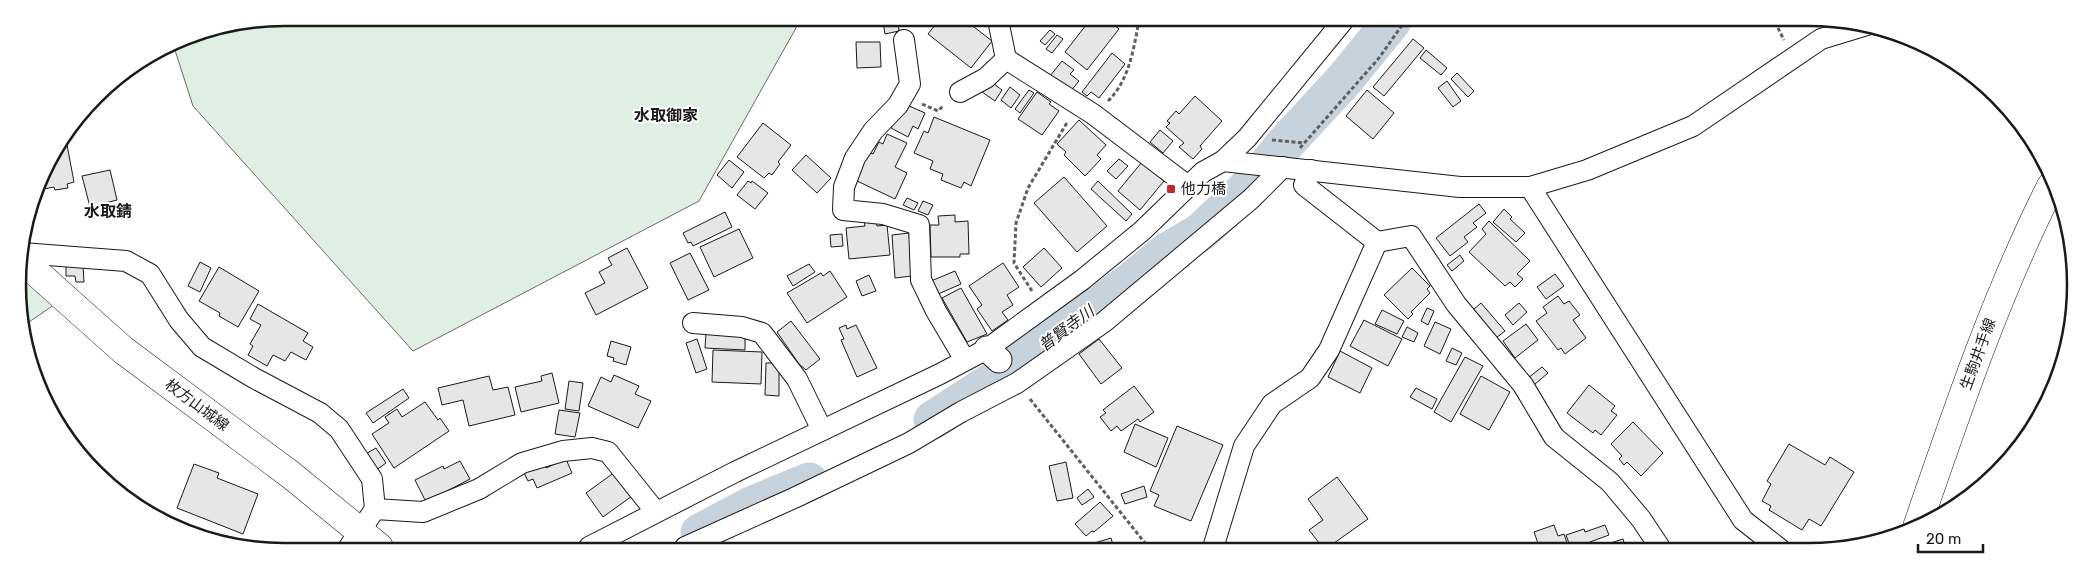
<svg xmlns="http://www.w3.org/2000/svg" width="2093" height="569" font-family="Rubik,'Noto Sans JP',sans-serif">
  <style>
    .green { fill: #e0efe3; stroke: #6a6a6a }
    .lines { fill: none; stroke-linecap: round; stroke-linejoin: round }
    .river { stroke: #c6d2dc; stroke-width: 39 }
    .building { fill: #e6e6e6; stroke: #1a1a1a }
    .minor-casing { stroke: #1a1a1a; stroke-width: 22 }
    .tertiary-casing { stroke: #1a1a1a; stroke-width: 27 }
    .primary-casing { stroke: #1a1a1a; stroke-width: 29 }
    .path { stroke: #5f5f5f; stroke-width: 3; stroke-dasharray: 4 2.5; stroke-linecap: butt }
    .minor { stroke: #fff; stroke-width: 20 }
    .tertiary { stroke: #fff; stroke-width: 25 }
    .primary { stroke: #fff; stroke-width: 28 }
    .poi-dot { fill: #c62828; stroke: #fff; stroke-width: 2 }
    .labels { text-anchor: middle; stroke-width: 4; stroke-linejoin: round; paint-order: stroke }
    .poi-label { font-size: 15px; fill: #1a1a1a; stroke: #fff; text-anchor: start }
    .street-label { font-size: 15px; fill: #1a1a1a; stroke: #fff }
    .neighbourhood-label { font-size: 16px; font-weight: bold; fill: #1a1a1a; stroke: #fff }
    .water-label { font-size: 16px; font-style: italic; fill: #1a1a1a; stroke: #fff }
    .rim { fill: none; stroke: #1a1a1a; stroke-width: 2.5 }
  </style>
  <rect width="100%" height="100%" fill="#fff"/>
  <g class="green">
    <path d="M285 18 801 19 699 201 413 351 193 106 173 44 183 38Z"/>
    <path d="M26 238 57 303 26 324 18 267Z"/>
  </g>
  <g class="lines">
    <g class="river">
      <path d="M933 420 1001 376 1129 283 1167 252 1201 232 1255 181 1284 145 1345 79 1392 21"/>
      <path d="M700 533 751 506 809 482"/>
    </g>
  </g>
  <g class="building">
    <path d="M898 19 899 31 885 34 883 21Z"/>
    <path d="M939 20 963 21 965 20 992 41 971 68 928 34Z"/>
    <path d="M1090 20H1108L1119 29 1087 70 1065 52Z"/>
    <path d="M1050 30 1055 34 1045 45 1040 41Z"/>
    <path d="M1057 35 1063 39 1052 53 1046 49Z"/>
    <path d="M1413 39 1424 48 1384 96 1373 87Z"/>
    <path d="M856 42H880L881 67 857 68Z"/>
    <path d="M1426 50 1447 68 1441 75 1420 58Z"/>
    <path d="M1112 53 1125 64 1099 98 1091 92 1087 96 1082 92Z"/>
    <path d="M1062 61 1074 70 1070 74 1079 81 1070 92 1050 76Z"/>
    <path d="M1457 73 1474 91 1468 97 1451 79Z"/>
    <path d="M990 81 1002 90 995 101 982 92Z"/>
    <path d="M1447 81 1461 101 1453 107 1438 88Z"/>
    <path d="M1010 87 1020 95 1011 108 1001 100Z"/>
    <path d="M1029 90 1034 93 1020 113 1015 109Z"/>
    <path d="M1367 90 1394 113 1373 139 1346 116Z"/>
    <path d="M1037 92 1051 102 1049 104 1059 111 1042 135 1018 119Z"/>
    <path d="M1195 96 1222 121 1200 146 1202 149 1193 159 1179 147 1184 143 1166 127 1170 123 1167 121 1176 111 1179 114Z"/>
    <path d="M907 105 925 113 918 129 913 126 908 137 891 128 898 113 903 115Z"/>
    <path d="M934 117 990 140 971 186 964 182 961 188 941 180 943 174 930 169 933 161 914 153 924 131 928 133Z"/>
    <path d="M1079 120 1106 145 1097 155 1101 159 1085 176 1064 155 1066 152 1057 144Z"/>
    <path d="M763 123 791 145 778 162 780 164 772 175 769 173 764 178 737 157Z"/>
    <path d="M1160 130 1173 141 1163 153 1150 142Z"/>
    <path d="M887 134 907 143 895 167 907 173 895 199 855 180 868 152 873 154 879 142 883 144Z"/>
    <path d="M61 145H67L74 182 67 184 68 188 55 190 54 187 39 190 45 166Z"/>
    <path d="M806 155 831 178 817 193 792 170Z"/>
    <path d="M1119 159 1128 166 1116 179 1107 171Z"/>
    <path d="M729 160 744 172 732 188 717 175Z"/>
    <path d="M1142 162 1164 181 1140 210 1118 191Z"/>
    <path d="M110 170 117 200 90 207 82 176Z"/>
    <path d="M1064 177 1107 226 1077 252 1034 203Z"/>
    <path d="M748 181 751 183 752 181 768 193 755 209 737 195Z"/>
    <path d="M1098 181 1132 214 1126 221 1091 189Z"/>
    <path d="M907 198 918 203 914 210 903 205Z"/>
    <path d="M923 201 933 205 928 215 918 211Z"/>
    <path d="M1479 204 1486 213 1473 223 1477 227 1464 237 1468 242 1450 256 1436 238Z"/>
    <path d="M1504 209 1512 217 1510 219 1525 233 1516 242 1493 222Z"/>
    <path d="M725 212 732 227 693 246 691 242 688 243 683 233Z"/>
    <path d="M955 215V222L968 221 969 254H960V257H931L930 225H939L938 216Z"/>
    <path d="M876 219 877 226 887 225 890 255 849 259 846 228 865 226 864 220Z"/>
    <path d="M1489 221 1530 261 1517 274 1523 279 1515 287 1510 282 1505 286 1469 252 1486 234 1482 229Z"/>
    <path d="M739 229 753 258 714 277 700 247Z"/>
    <path d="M909 233 912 276 895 278 892 235Z"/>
    <path d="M842 234 843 246 831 247 830 235Z"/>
    <path d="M627 248 648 288 596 315 585 293 605 283 599 272 612 265 608 258Z"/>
    <path d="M1044 248 1062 268 1041 287 1023 267Z"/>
    <path d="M690 253 709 290 688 300 670 263Z"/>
    <path d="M1460 255 1464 261 1452 271 1447 265Z"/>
    <path d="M200 262 211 268 200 292 188 286Z"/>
    <path d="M1003 263 1019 287 1007 295 1013 305 1002 312 1008 320 992 331 977 309 982 305 969 286Z"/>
    <path d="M809 264 815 272 793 286 787 276Z"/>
    <path d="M66 265H83L84 282H76L75 276H66Z"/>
    <path d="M219 267 259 291 238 327 219 316 220 313 199 301Z"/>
    <path d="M1412 268 1430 286 1427 289 1430 293 1411 312 1413 314 1408 319 1384 295Z"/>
    <path d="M830 271 847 297 807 323 787 293 821 273 823 276Z"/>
    <path d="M955 271 961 284 936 295 931 281Z"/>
    <path d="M1555 274 1564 286 1546 299 1537 287Z"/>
    <path d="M869 275 876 291 862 296 856 281Z"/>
    <path d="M961 288 987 334 967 342 942 298Z"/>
    <path d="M1558 296 1564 304 1569 301 1580 315 1573 320 1586 338 1565 354 1561 348 1558 350 1536 321 1547 313 1543 307Z"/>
    <path d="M1481 303 1505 331 1496 338 1473 310Z"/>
    <path d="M1519 303 1527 312 1513 325 1505 315Z"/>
    <path d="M258 304 308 333 303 341 313 347 306 360 291 352 285 361 273 355 267 366 248 355 253 346 250 344 261 325 250 319Z"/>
    <path d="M1427 308 1434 311 1428 325 1421 321Z"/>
    <path d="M1382 310 1404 321 1397 334 1375 324Z"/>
    <path d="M1364 320 1402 339 1388 366 1350 346Z"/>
    <path d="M791 321 820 359 806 370 799 364 777 332Z"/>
    <path d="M1435 322 1451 329 1440 354 1424 346Z"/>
    <path d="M1526 324 1538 340 1515 358 1503 341Z"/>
    <path d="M846 325 847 329 856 325 877 368 857 377 841 340 844 339 839 328Z"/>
    <path d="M1407 327 1418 333 1414 342 1402 337Z"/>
    <path d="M706 333 745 335V350L705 348Z"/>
    <path d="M697 339 707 369 696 373 686 343Z"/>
    <path d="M1099 339 1122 368 1101 384 1079 354Z"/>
    <path d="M611 341 631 347 626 365 613 361 614 358 607 356Z"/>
    <path d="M1452 348 1462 353 1456 365 1446 361Z"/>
    <path d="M713 350 762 352 761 384 712 382Z"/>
    <path d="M1340 351 1372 368 1360 393 1328 377Z"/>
    <path d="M1465 357 1483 366 1451 422 1434 412Z"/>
    <path d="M766 363H779V396L765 395Z"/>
    <path d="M1542 367 1548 373 1534 385 1528 378Z"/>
    <path d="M552 373 559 403 521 412 515 387 542 381 541 376Z"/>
    <path d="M614 375 639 386 635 394 651 401 638 428 588 406 601 377 611 382Z"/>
    <path d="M489 376 493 390 508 387 515 415 469 426 463 400 442 405 438 388Z"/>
    <path d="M1481 376 1510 392 1489 430 1460 414Z"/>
    <path d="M569 381 583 383 579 411 565 409Z"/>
    <path d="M1589 385 1615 406 1611 411 1617 415 1601 435 1595 430 1593 433 1567 413Z"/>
    <path d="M1134 386 1154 412 1140 422 1138 419 1121 431 1117 426 1111 431 1100 417 1106 413 1103 410Z"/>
    <path d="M1416 388 1437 399 1432 409 1410 397Z"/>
    <path d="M403 389 409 398 373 423 366 413Z"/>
    <path d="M425 402 438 420 440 418 449 431 394 468 372 434 389 423 385 417 397 409 402 417Z"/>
    <path d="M559 410 580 413 575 437 555 434Z"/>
    <path d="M1633 422 1663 453 1641 476 1627 462 1624 465 1619 459 1622 456 1611 444Z"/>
    <path d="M1135 424 1168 438 1156 467 1124 452Z"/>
    <path d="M1177 426 1223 445 1191 521 1154 506 1159 495 1150 491Z"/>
    <path d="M1789 444 1825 465 1830 457 1854 472 1821 526 1809 519 1802 530 1769 510 1771 506 1762 501 1771 484 1767 481Z"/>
    <path d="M376 448 386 463 375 471 364 455Z"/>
    <path d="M566 459 572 473 537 488 533 479 528 481 524 473 544 463 546 468Z"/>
    <path d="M460 461 470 479 426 502 415 480 443 466 444 469Z"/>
    <path d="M1066 462 1073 498 1057 501 1049 466Z"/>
    <path d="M194 464 219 473 217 478 258 494 243 534 177 508Z"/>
    <path d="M615 472 632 496 603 517 586 493Z"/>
    <path d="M1337 477 1368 519 1327 548H1323L1309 530 1323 520 1308 499Z"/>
    <path d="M1144 486 1147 497 1125 504 1121 494Z"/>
    <path d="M1088 489 1094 497 1082 505 1077 498Z"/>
    <path d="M1100 502 1113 516 1094 532 1092 531 1086 536 1075 524Z"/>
    <path d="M1554 525 1558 536 1564 534 1569 549H1540L1534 532Z"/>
    <path d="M1605 525 1609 535 1571 549 1566 535 1584 529 1585 532Z"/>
    <path d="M1111 538 1114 548H1078Z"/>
    <path d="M1623 539 1626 549H1592Z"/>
  </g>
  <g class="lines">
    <g class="minor-casing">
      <g id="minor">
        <path d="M998 20 1006 59 1093 114 1188 186"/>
        <path d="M904 40 910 84 898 105 873 131 855 158 844 187 843 210 883 214 919 225 921 280 936 311 965 360"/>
        <path d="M960 92 986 78 1006 59"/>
        <path d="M1223 161 1247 138 1343 21"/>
        <path d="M1311 170 1304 185 1377 242 1411 236 1456 304 1523 385 1554 437 1610 482 1641 519 1661 549"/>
        <path d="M1530 187 1743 520 1780 549"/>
        <path d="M22 253 126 261 150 274 179 320 202 347 254 378 320 413 339 429 372 479 375 509 349 547"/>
        <path d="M693 323 742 327 762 333 797 379 822 430"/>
        <path d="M375 509 423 512 479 489 522 463 563 451 592 448 608 452 656 512"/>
        <path d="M589 547 735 472 940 374 987 349 1082 280 1142 231 1203 172 1223 161 1460 187H1530L1587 170 1693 126 1821 39 1867 25"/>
        <path d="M685 547 794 498 909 443 961 412 1017 383 1104 322 1251 199 1283 167"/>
        <path d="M1213 548 1244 446 1272 404 1310 378 1329 350 1377 242"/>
      </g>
    </g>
    <g class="tertiary-casing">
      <path id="tertiary" d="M987 349 999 360"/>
    </g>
    <g class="primary-casing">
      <g id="primary">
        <path d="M20 258 123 350 291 475 379 547"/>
        <path d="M1917 527C1957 411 1996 295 2051 186"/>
      </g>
    </g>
    <g class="path">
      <path d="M1775 22 1784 40"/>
      <path d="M1108 101C1129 81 1134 48 1139 20"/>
      <path d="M922 104 938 111 944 105"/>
      <path d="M1272 140 1304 143"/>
      <path d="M1300 148 1379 58 1405 21"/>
      <path d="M1032 291 1014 263 1016 223 1028 188 1068 121"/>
      <path d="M1030 399 1149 548"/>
    </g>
    <use href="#minor" class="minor"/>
    <use href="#tertiary" class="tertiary"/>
    <use href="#primary" class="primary"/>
  </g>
  <rect class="poi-dot" x="1166" y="184" width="10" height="10" rx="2.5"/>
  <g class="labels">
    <g class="poi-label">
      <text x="1181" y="194">他力橋</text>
    </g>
    <g class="street-label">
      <text transform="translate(1978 354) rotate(-70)" y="5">生駒井手線</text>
      <text transform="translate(197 405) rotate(37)" y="5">枚方山城線</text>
    </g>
    <g class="neighbourhood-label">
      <text x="666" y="121">水取御家</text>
      <text x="108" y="217">水取錆</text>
    </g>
    <g class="water-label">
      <text transform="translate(1066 328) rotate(-37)" y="6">普賢寺川</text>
    </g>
  </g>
  <path d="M0 0H2093V569H0ZM284 26H1809A258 258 0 0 1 2067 284V285A258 258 0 0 1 1809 543H284A258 258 0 0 1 26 285V284A258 258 0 0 1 284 26Z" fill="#fff" fill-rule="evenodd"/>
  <path class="rim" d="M284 26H1809A258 258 0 0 1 2067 284V285A258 258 0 0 1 1809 543H284A258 258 0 0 1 26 285V284A258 258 0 0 1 284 26Z"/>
  <path d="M1918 544v8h65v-8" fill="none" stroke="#1a1a1a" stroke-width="2.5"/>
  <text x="1926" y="544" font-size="15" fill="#1a1a1a" stroke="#ffffff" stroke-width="4" paint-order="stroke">20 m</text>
</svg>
